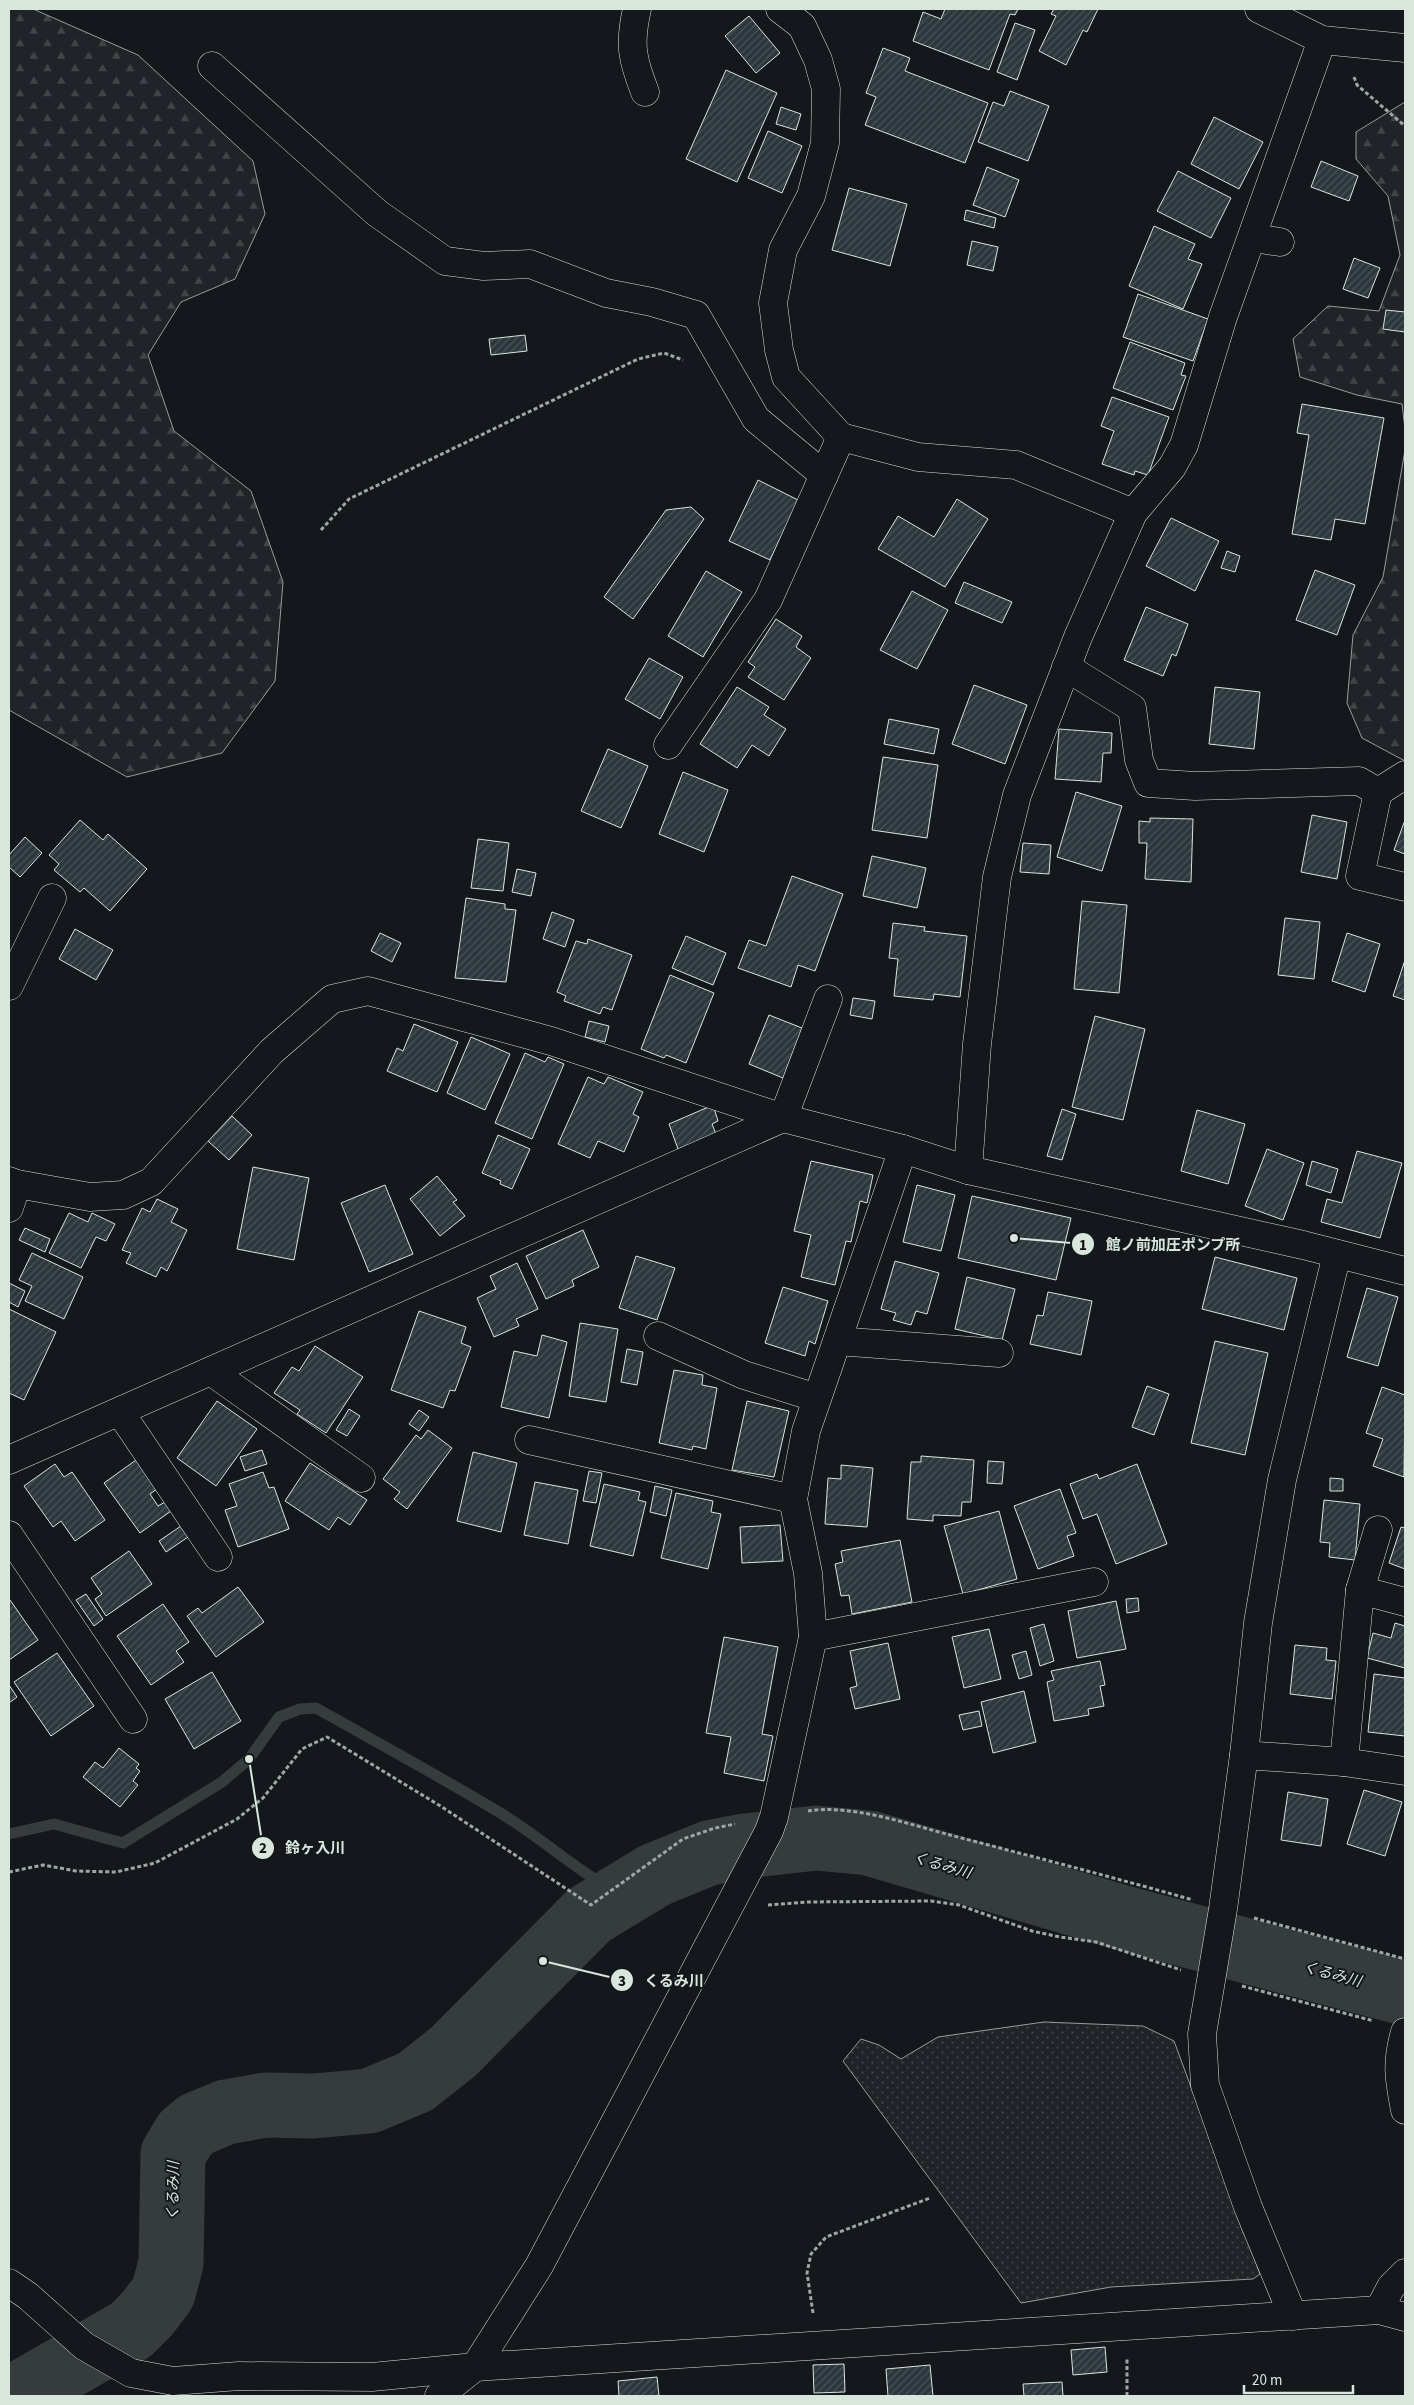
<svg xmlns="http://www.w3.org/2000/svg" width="1414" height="2405" font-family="'Source Sans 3','Noto Sans JP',sans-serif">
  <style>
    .forest { fill: url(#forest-firs); stroke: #939e99 }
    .park { fill: url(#park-dots); stroke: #939e99 }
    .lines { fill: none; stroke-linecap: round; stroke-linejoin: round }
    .stream { stroke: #363b3e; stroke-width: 11 }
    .river { stroke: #363b3e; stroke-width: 65 }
    .building { fill: url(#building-hatch); stroke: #d8e6dc }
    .minor-casing { stroke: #d8e6dc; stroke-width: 29 }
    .path { stroke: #9da8a2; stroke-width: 3; stroke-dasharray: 4 2.5; stroke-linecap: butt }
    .minor { stroke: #14181c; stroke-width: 28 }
    .labels { text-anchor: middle; stroke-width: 4; stroke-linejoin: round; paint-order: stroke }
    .water-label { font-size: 15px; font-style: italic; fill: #d8e6dc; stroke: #14181c }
    .leader { fill: none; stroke: #d8e6dc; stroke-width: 2 }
    .callout-dot { fill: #d8e6dc; stroke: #14181c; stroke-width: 2 }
    .mark-label { font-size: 15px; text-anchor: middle; font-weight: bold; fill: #111 }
    .callout-label { font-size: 15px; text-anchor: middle; font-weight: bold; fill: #d8e6dc; stroke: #14181c; stroke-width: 4; stroke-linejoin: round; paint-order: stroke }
  </style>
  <defs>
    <pattern id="forest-firs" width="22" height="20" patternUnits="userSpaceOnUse" patternTransform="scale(1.25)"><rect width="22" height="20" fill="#202428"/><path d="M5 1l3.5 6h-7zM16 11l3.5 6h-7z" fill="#404447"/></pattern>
    <pattern id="park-dots" width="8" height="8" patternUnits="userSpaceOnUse" patternTransform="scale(1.25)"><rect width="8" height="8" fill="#202428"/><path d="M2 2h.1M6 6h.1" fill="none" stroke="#404447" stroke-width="1.8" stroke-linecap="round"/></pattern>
    <pattern id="building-hatch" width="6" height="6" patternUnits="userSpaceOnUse" patternTransform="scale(1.25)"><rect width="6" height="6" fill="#2c363c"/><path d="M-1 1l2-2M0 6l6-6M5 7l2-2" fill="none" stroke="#4a5358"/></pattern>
  </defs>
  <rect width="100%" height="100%" fill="#14181c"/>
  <g class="forest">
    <path d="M9 9H33L138 55 253 161 265 214 235 279 181 302 148 355 174 431 251 491 283 582 275 681 222 753 127 777 9 710Z"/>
    <path d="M1405 102V429L1402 404 1357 395 1300 377 1293 339 1328 306 1379 311 1400 255 1388 196 1356 159V132Z"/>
    <path d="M1405 450V761L1362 738 1347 703 1353 635 1383 577Z"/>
  </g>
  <path class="park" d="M1044 2022 1143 2026 1174 2041 1260 2274 1253 2279 1111 2287 1021 2303 843 2061 861 2039 879 2045 901 2059 938 2037Z"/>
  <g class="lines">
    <path class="stream" d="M9 1834 54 1824 123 1843 222 1782 249 1759 279 1717 300 1709 316 1708C378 1743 441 1777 502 1814 543 1839 579 1873 622 1895"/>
    <path class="river" d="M16 2396 131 2330 147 2314 163 2293 171 2263 173 2154 185 2134 197 2124 226 2112 266 2105 313 2106 369 2101 415 2082 453 2052 589 1915 655 1875 709 1853 745 1846 816 1838 869 1843 1127 1919 1405 1993"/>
  </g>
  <g class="building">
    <path d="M945 9H1018L1015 15 1010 14 989 70 913 41 923 12 941 19Z"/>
    <path d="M1054 9H1098L1087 32 1083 30 1066 65 1039 51 1056 16 1051 14Z"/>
    <path d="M749 16 780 53 756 73 725 36Z"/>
    <path d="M1015 23 1035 30 1017 80 997 72Z"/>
    <path d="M883 48 910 58 905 71 988 103 965 163 865 125 876 97 866 93Z"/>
    <path d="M726 70 777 93 737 182 686 159Z"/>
    <path d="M1010 91 1049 106 1028 161 978 142 993 102 1004 106Z"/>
    <path d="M781 107 801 114 796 130 776 124Z"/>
    <path d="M1214 117 1263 142 1239 189 1191 164Z"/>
    <path d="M768 131 802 146 782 193 748 178Z"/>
    <path d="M1321 161 1358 176 1349 201 1311 187Z"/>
    <path d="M987 167 1019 180 1005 217 973 205Z"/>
    <path d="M1178 171 1231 198 1211 238 1157 211Z"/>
    <path d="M849 188 907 204 890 266 832 250Z"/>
    <path d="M966 210 996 218 994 228 964 220Z"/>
    <path d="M1154 226 1195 244 1188 259 1202 264 1183 309 1129 286Z"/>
    <path d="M972 241 998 247 993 271 967 265Z"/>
    <path d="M1354 258 1380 268 1368 298 1343 289Z"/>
    <path d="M1138 294 1208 319 1193 361 1123 337Z"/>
    <path d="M1386 310 1405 312V332L1383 329Z"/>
    <path d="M525 335 527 351 491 355 489 339Z"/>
    <path d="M1130 342 1185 363 1181 375 1186 376 1173 410 1113 388Z"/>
    <path d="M1112 397 1169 417 1148 475 1135 471 1134 475 1102 464 1114 431 1101 426Z"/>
    <path d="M1302 404 1384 418 1365 524 1335 519 1331 540 1292 534 1309 435 1297 433Z"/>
    <path d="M758 480 798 500 770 560 729 541Z"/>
    <path d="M957 499 988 519 945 587 878 549 898 516 934 537Z"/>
    <path d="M691 507 704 519 633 619 604 597 666 510Z"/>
    <path d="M1171 518 1219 541 1195 591 1146 566Z"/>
    <path d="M1227 551 1240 556 1235 572 1221 568Z"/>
    <path d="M1315 570 1355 585 1337 635 1296 620Z"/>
    <path d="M706 571 742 592 703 657 668 636Z"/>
    <path d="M964 582 1012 602 1002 623 955 603Z"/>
    <path d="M912 591 948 610 917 669 880 650Z"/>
    <path d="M1146 607 1188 624 1176 656 1172 654 1163 676 1124 660Z"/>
    <path d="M776 619 802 636 796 647 811 658 784 700 748 677 755 667 748 662Z"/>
    <path d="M649 658 683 677 660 719 625 699Z"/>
    <path d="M974 685 1027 705 1005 764 952 744Z"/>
    <path d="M737 687 769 707 764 715 786 729 769 756 752 745 737 768 700 744Z"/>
    <path d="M1215 687 1260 692 1254 749 1209 744Z"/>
    <path d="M889 719 939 729 934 754 884 744Z"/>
    <path d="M1059 729 1112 733 1111 753H1103L1101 782 1055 779Z"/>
    <path d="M608 749 648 766 621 828 581 811Z"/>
    <path d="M883 757 938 765 927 838 872 830Z"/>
    <path d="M683 772 728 790 704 852 659 834Z"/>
    <path d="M1076 792 1122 806 1102 871 1057 857Z"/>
    <path d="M1312 815 1347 822 1337 879 1301 872Z"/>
    <path d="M1150 818 1193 819 1191 882 1145 879 1147 843H1139V821L1150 822Z"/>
    <path d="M80 820 103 840 108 834 147 869 110 911 84 888 80 892 54 870 59 864 49 855Z"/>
    <path d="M1405 820V854L1394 850Z"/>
    <path d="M25 837 42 853 20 877 9 867V855Z"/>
    <path d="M478 839 509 843 503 891 471 888Z"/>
    <path d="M1023 843 1051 845 1049 874 1020 872Z"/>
    <path d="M872 856 926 868 917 908 863 896Z"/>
    <path d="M517 869 536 873 531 896 512 892Z"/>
    <path d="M792 876 843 894 815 971 798 965 791 987 738 968 749 940 766 946Z"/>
    <path d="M466 898 505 904V909L516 910 506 982 455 978Z"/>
    <path d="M1082 901 1127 905 1119 993 1074 989Z"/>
    <path d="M552 912 574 920 565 947 543 939Z"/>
    <path d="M1285 918 1320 922 1314 979 1278 975Z"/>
    <path d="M893 923 925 927 924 931 967 936 960 997 934 994 933 1000 894 996 898 959 889 958Z"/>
    <path d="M75 929 113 950 96 980 59 959Z"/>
    <path d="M380 933 401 943 392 962 371 951Z"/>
    <path d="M1347 933 1380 944 1365 992 1332 981Z"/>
    <path d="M686 936 726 953 713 985 672 968Z"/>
    <path d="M588 939 632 955 612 1010 603 1007 600 1014 564 1001 566 996 557 992 576 941 587 944Z"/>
    <path d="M1405 960V1000L1393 996Z"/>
    <path d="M670 975 714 993 686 1063 666 1055 664 1058 641 1049Z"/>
    <path d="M853 998 875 1001 872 1019 850 1015Z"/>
    <path d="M769 1015 802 1028 783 1078 749 1064Z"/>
    <path d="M1095 1016 1145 1029 1123 1120 1072 1107Z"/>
    <path d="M589 1021 609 1026 605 1042 585 1037Z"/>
    <path d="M414 1024 458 1042 437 1092 387 1071 397 1048 403 1051Z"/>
    <path d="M471 1037 510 1054 485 1110 447 1093Z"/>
    <path d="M525 1053 545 1062 548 1057 564 1064 532 1139 495 1123Z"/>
    <path d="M588 1077 604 1084 608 1077 643 1092 633 1114 639 1117 624 1152 598 1141 590 1158 558 1144Z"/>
    <path d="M713 1105 718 1121 712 1124 716 1134 678 1149 669 1124Z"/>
    <path d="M1062 1109 1076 1114 1062 1160 1047 1156Z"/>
    <path d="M1197 1110 1245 1124 1228 1184 1181 1171Z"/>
    <path d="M232 1116 252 1135 229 1160 208 1141Z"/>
    <path d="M498 1135 530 1149 512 1189 500 1184 501 1181 482 1173Z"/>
    <path d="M1267 1149 1304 1163 1283 1220 1245 1206Z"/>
    <path d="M1357 1151 1402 1163 1380 1238 1321 1222 1327 1199 1342 1203Z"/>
    <path d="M811 1161 873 1175 867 1203 860 1201 851 1242 846 1241 835 1285 801 1277 811 1235 794 1231Z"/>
    <path d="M1312 1161 1338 1169 1331 1193 1306 1185Z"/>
    <path d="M253 1167 309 1178 294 1260 237 1249Z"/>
    <path d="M437 1176 457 1200 453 1202 465 1216 440 1236 410 1199Z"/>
    <path d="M385 1185 413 1254 369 1272 341 1203Z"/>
    <path d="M917 1185 955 1195 941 1251 903 1242Z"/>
    <path d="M972 1196 1071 1218 1056 1280 958 1258Z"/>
    <path d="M157 1199 178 1209 171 1222 187 1230 167 1271 161 1267 156 1277 126 1263 131 1253 122 1250 142 1208 150 1212Z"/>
    <path d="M69 1213 88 1222 92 1213 115 1224 106 1241 96 1237 81 1268 49 1253Z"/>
    <path d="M25 1228 50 1239 45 1252 19 1240Z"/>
    <path d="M583 1230 599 1267 572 1280 574 1286 546 1299 526 1256Z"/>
    <path d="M32 1253 83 1277 64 1319 25 1301 32 1286 19 1280Z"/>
    <path d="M636 1256 675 1268 657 1320 619 1308Z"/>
    <path d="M1215 1257 1297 1278 1284 1330 1202 1309Z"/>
    <path d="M895 1261 939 1273 927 1314 916 1311 911 1325 893 1320 896 1313 881 1309Z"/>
    <path d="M517 1263 538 1309 516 1319 519 1326 494 1337 477 1298 496 1289 490 1276Z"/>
    <path d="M967 1277 1015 1289 1002 1340 955 1329Z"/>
    <path d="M9 1283 25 1291 18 1307 9 1302Z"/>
    <path d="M783 1287 828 1301 815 1344 809 1341 805 1356 765 1343Z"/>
    <path d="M1367 1288 1398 1297 1378 1366 1347 1357Z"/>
    <path d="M1048 1292 1092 1301 1081 1355 1030 1344 1037 1315 1043 1316Z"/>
    <path d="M9 1309 56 1332 24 1400 9 1393Z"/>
    <path d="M419 1311 466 1327 461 1343 471 1347 455 1391 450 1390 443 1408 391 1390Z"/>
    <path d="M580 1323 618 1329 606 1402 569 1396Z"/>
    <path d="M542 1335 567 1342 549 1418 501 1407 514 1351 537 1356Z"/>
    <path d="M1215 1341 1268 1353 1245 1455 1191 1443Z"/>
    <path d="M315 1346 363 1377 326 1433 297 1414 300 1410 274 1393 292 1367 299 1371Z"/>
    <path d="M627 1349 643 1352 637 1385 621 1382Z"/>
    <path d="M674 1370 703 1375 702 1385 717 1388 706 1449 693 1446 692 1450 659 1443Z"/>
    <path d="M1147 1386 1169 1394 1154 1435 1132 1427Z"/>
    <path d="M1382 1387 1405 1395 1404 1477 1373 1466 1383 1439 1366 1433Z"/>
    <path d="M217 1401 257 1429 216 1486 177 1458Z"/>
    <path d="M747 1401 789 1411 774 1477 732 1470Z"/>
    <path d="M349 1409 360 1416 347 1436 336 1430Z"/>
    <path d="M419 1410 429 1417 419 1431 409 1424Z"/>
    <path d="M428 1430 452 1448 407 1509 394 1499 400 1492 383 1479 416 1435 421 1439Z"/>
    <path d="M262 1450 267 1464 245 1471 240 1457Z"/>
    <path d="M473 1452 517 1463 501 1532 457 1521Z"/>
    <path d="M921 1456 974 1460 971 1502H962L961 1516 933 1515V1521L907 1519 911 1462H921Z"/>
    <path d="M136 1460 157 1489 150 1494 158 1506 165 1502 171 1511 140 1533 104 1483Z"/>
    <path d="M988 1461 1004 1462 1002 1484 987 1483Z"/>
    <path d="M310 1463 367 1500 350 1525 338 1517 329 1530 285 1501Z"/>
    <path d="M55 1464 64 1477 72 1472 105 1520 75 1541 61 1521 53 1527 24 1486Z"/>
    <path d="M1137 1464 1167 1544 1116 1564 1097 1514 1083 1519 1070 1484 1097 1474 1099 1479Z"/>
    <path d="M841 1465 873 1468 867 1527 825 1524 828 1478 841 1479Z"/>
    <path d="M589 1471 602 1473 596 1503 583 1501Z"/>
    <path d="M263 1472 269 1488 274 1487 289 1529 238 1547 225 1510 237 1506 229 1484Z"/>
    <path d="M1330 1478 1343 1479V1491H1330Z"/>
    <path d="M535 1482 578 1490 568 1544 524 1535Z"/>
    <path d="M604 1484 640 1492 638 1500 646 1502 633 1556 590 1546Z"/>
    <path d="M655 1486 672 1490 666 1516 650 1512Z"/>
    <path d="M1060 1489 1076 1533 1067 1536 1074 1556 1038 1569 1014 1506Z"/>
    <path d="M676 1493 713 1501 711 1512 721 1514 708 1569 661 1558Z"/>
    <path d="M1324 1500 1360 1504 1355 1560 1329 1557 1330 1543 1320 1542Z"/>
    <path d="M999 1511 1017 1579 963 1594 944 1526Z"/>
    <path d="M780 1525 783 1561 742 1563 740 1527Z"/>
    <path d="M181 1526 188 1537 166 1552 159 1541Z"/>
    <path d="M1401 1527 1405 1528V1569L1389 1563Z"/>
    <path d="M900 1540 912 1602 852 1614 849 1595 841 1596 835 1564 843 1562 841 1551Z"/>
    <path d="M129 1551 152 1584 106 1616 95 1599 102 1594 91 1578Z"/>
    <path d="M238 1587 264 1622 216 1657 187 1616 198 1608 202 1613Z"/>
    <path d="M86 1594 103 1619 94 1626 76 1600Z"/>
    <path d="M1138 1598 1139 1611 1127 1613 1126 1599Z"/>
    <path d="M10 1600 38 1640 9 1660V1601Z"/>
    <path d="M1116 1601 1126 1649 1077 1658 1068 1611Z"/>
    <path d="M163 1604 189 1642 176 1651 184 1662 151 1685 117 1636Z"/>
    <path d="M1395 1623 1405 1626V1668L1367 1658 1373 1633 1391 1638Z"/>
    <path d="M1044 1624 1054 1661 1040 1666 1030 1628Z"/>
    <path d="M989 1629 1001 1679 964 1688 952 1637Z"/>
    <path d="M724 1637 778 1647 762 1734 773 1736 764 1781 724 1773 731 1737 706 1733Z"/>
    <path d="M888 1643 900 1699 855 1709 850 1688 857 1686 850 1651Z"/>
    <path d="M1295 1645 1327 1648 1326 1660 1336 1661 1332 1699 1290 1694Z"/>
    <path d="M1026 1651 1032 1675 1019 1679 1012 1655Z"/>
    <path d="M57 1653 94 1706 51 1736 14 1682Z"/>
    <path d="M1100 1661 1105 1685 1100 1686 1104 1706 1088 1709 1089 1715 1054 1721 1047 1682 1054 1680 1051 1671Z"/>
    <path d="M212 1672 241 1721 194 1749 165 1699Z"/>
    <path d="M1374 1674 1405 1678V1736L1368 1732Z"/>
    <path d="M9 1685 17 1697 9 1703Z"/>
    <path d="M1024 1691 1036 1742 993 1753 981 1702Z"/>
    <path d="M979 1711 982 1726 963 1730 959 1715Z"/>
    <path d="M119 1748 139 1764 136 1768 140 1771 133 1781 138 1785 120 1807 83 1777 95 1762 103 1768Z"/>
    <path d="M1364 1790 1402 1802 1385 1856 1347 1844Z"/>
    <path d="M1288 1792 1328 1799 1321 1846 1281 1840Z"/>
    <path d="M1105 2347 1107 2372 1073 2375 1071 2350Z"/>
    <path d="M844 2364 845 2392 814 2393 813 2365Z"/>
    <path d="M930 2365 933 2396H888L886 2369Z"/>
    <path d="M657 2377 659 2396H619L618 2381Z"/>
    <path d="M1062 2382 1063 2396H1024L1023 2384Z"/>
  </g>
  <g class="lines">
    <g class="minor-casing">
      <g id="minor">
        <path d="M637 9C629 44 632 59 645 92"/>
        <path d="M780 9 802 26 818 60 826 89 825 143 811 196 783 250 773 303 779 350 786 377 841 437"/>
        <path d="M1259 9 1322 40 1405 48"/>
        <path d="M212 66 377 213 445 261 484 266 530 264 606 293 652 302 696 315 756 419 824 475"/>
        <path d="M1253 238 1280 242"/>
        <path d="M1066 667 1132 708 1139 760 1148 783 1195 786 1359 781 1378 792 1360 876 1405 887"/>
        <path d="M668 745 768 600 841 437 918 457 1016 465 1133 513"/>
        <path d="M1378 792 1405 775"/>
        <path d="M9 986 52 898"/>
        <path d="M968 1170 977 1044 997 877 1017 795 1078 637 1133 513 1172 467 1184 445 1223 317 1322 40"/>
        <path d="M9 1181 17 1184 90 1197 123 1195 151 1182 272 1051 332 999 368 991 551 1041 783 1118 903 1149 968 1170 1303 1245 1405 1271"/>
        <path d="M9 1208 17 1184"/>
        <path d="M658 1336 744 1375 817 1398"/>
        <path d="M837 1341 999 1353"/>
        <path d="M212 1372 361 1478"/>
        <path d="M120 1412 218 1557"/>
        <path d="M529 1440 793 1499"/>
        <path d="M9 1460 783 1118 828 999"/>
        <path d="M9 1535 133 1719"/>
        <path d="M1094 1582 813 1637 774 1817 769 1831 539 2266 475 2367 1379 2310 1405 2317"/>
        <path d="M1360 1590 1405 1602"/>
        <path d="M813 1637 808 1573 793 1499 806 1431 903 1149"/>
        <path d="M1244 1755 1344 1762 1405 1771"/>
        <path d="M1344 1762 1360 1590 1378 1530"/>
        <path d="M1405 2032C1396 2063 1399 2079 1405 2110"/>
        <path d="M9 2283 28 2296 84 2346 131 2373 173 2381 239 2376 372 2377 475 2367"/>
        <path d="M1379 2310 1391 2287 1405 2273"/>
        <path d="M1293 2316 1248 2207 1205 2085 1202 2034 1223 1909 1244 1755 1258 1623 1282 1480 1337 1254"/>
        <path d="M439 2396 475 2367"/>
      </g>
    </g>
    <g class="path">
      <path d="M1354 77 1357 85 1405 126"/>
      <path d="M321 530 349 499 638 359 664 353 683 360"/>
      <path d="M808 1811C851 1804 908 1824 950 1835 1031 1856 1112 1877 1193 1900"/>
      <path d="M9 1872 43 1865 76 1871 116 1872 155 1863 237 1819 263 1798 302 1749 327 1737 442 1807 591 1905 683 1839 715 1828 735 1824"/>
      <path d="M768 1905 808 1902 931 1901 959 1905 1032 1931 1060 1937 1096 1942 1181 1970"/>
      <path d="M1254 1918 1405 1959"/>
      <path d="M1242 1986 1374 2021"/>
      <path d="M813 2313 807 2273 811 2254 826 2237 930 2198"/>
      <path d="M1127 2396V2359"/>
    </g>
    <use href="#minor" class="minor"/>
  </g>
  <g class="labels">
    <g class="water-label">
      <text transform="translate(942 1865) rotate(16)" y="5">くるみ川</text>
      <text transform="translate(1332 1974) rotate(15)" y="5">くるみ川</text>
      <text transform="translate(173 2191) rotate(-89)" y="5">くるみ川</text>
    </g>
  </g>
  <path class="leader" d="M1014 1238L1083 1244M249 1759L263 1848M543 1961L622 1980"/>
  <g class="callout-dot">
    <circle cx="1014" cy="1238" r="5"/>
    <circle cx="249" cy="1759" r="5"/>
    <circle cx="543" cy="1961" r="5"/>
    <circle cx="1083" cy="1244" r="12"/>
    <circle cx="263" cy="1848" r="12"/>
    <circle cx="622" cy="1980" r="12"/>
  </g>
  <g class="mark-label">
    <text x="1083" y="1250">1</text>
    <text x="263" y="1853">2</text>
    <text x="622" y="1986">3</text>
  </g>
  <g class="callout-label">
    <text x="1173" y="1250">館ノ前加圧ポンプ所</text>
    <text x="315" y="1853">鈴ヶ入川</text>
    <text x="674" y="1986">くるみ川</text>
  </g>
  <rect width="1414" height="2405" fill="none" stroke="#d8e6dc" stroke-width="20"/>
  <path d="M1244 2385v8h109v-8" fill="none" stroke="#d8e6dc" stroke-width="2.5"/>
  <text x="1252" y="2385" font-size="15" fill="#d8e6dc" stroke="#14181c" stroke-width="4" paint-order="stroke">20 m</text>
</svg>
